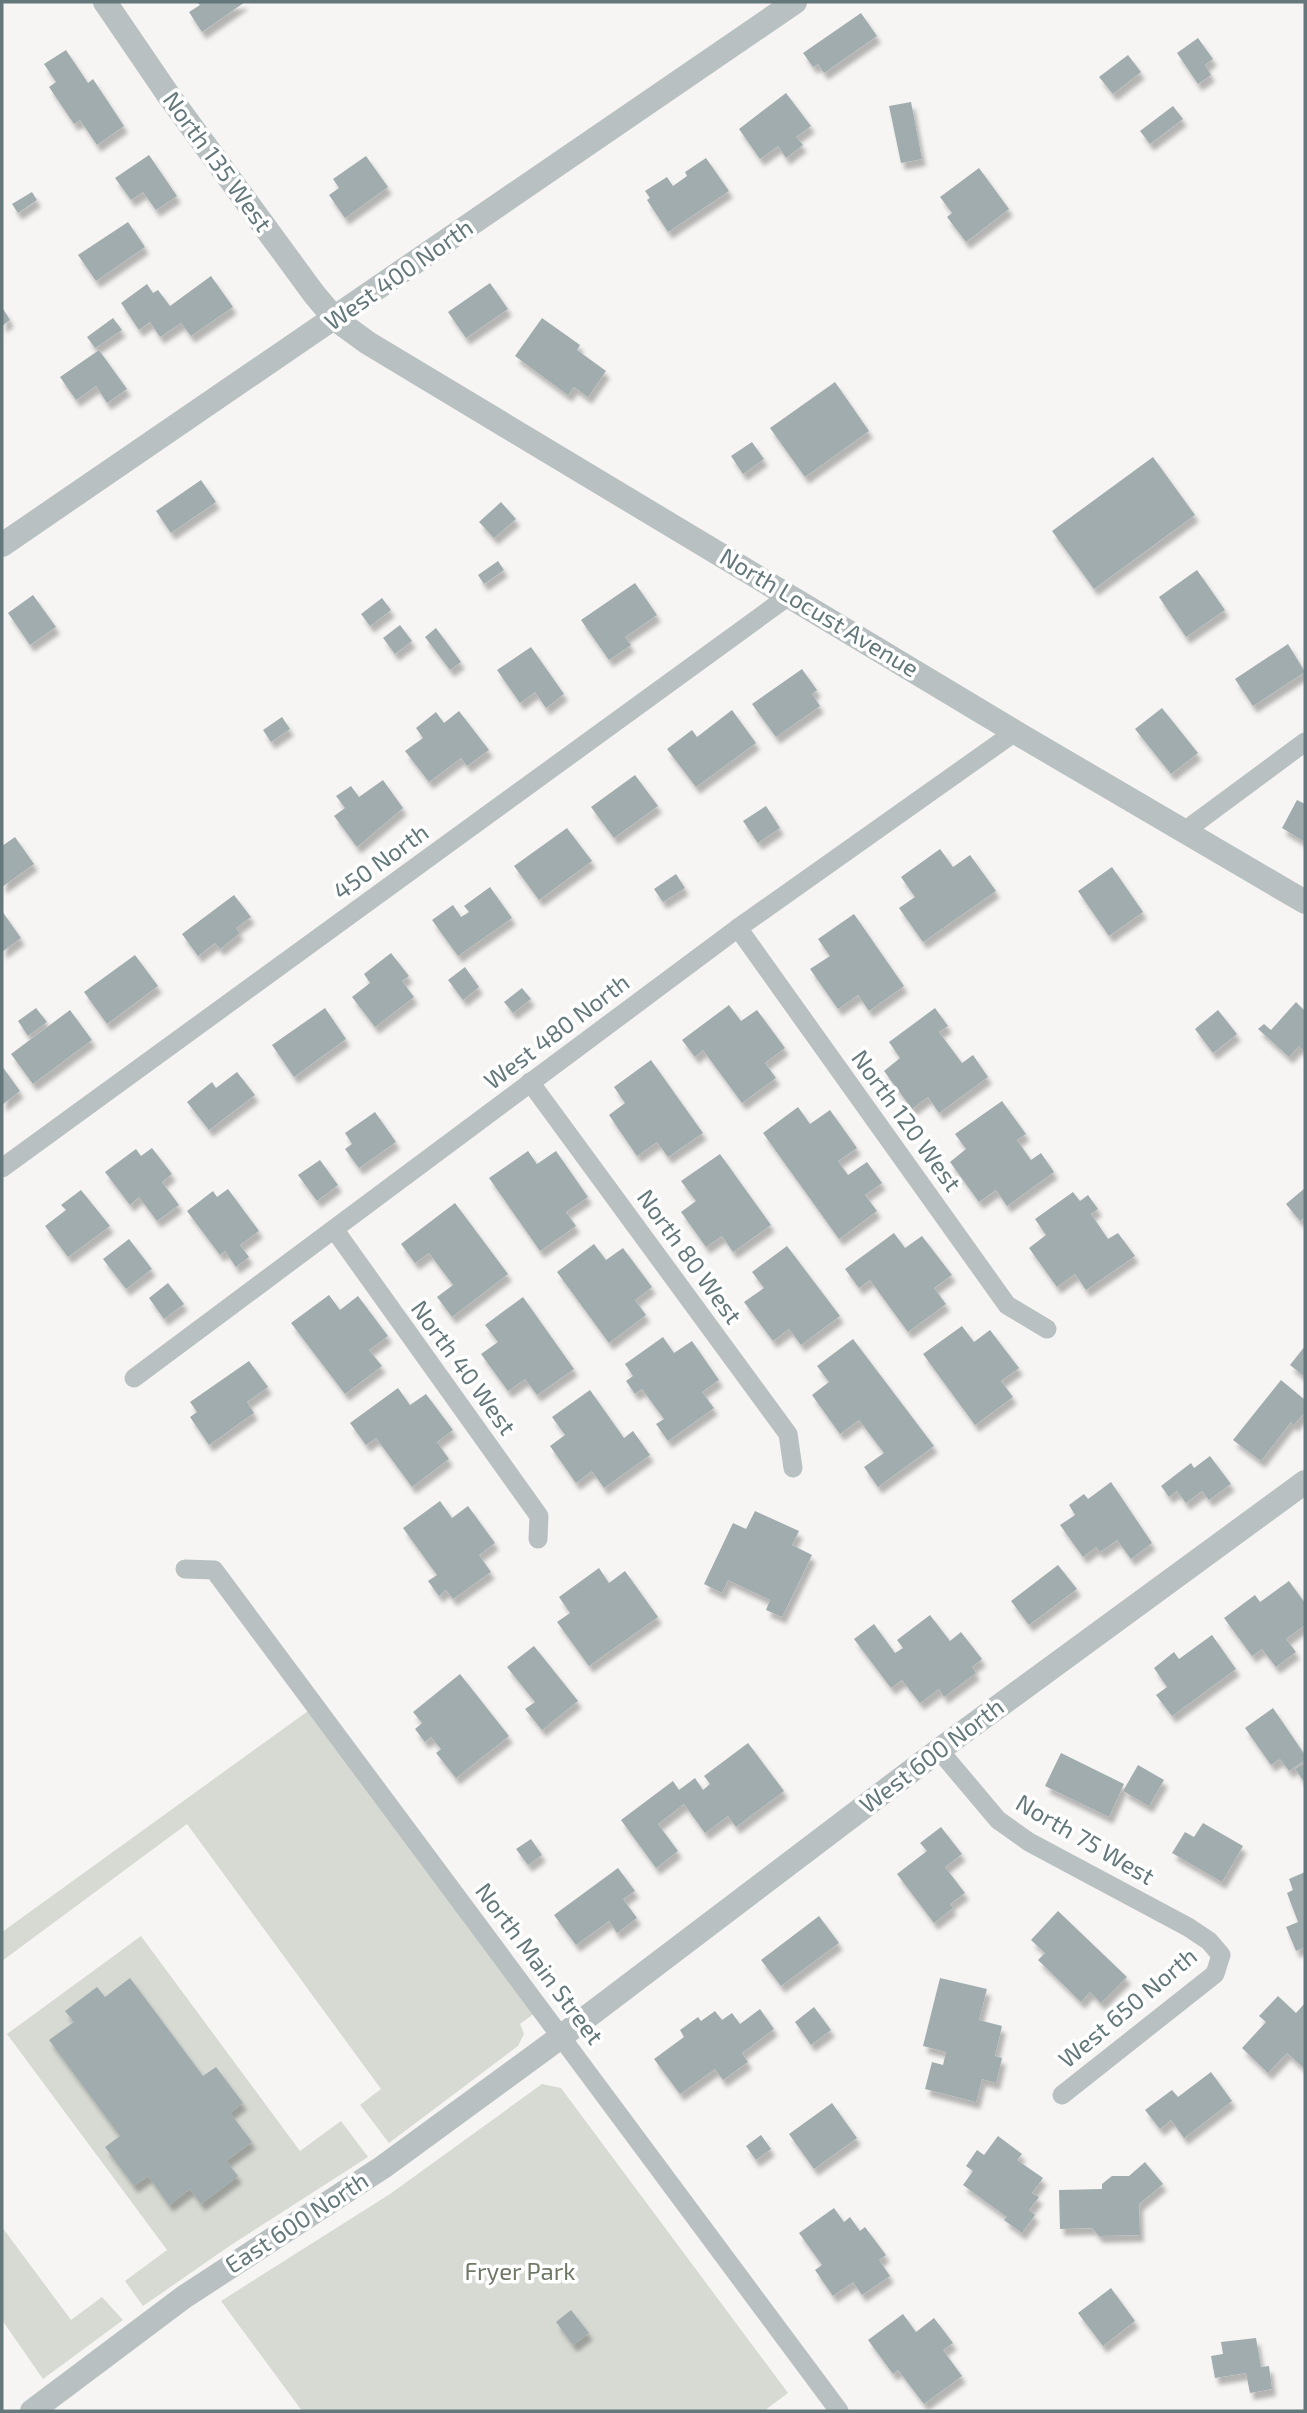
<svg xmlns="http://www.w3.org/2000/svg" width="1307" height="2413" font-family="'Exo 2',sans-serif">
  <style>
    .green { fill: #d7dad3 }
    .building { fill: #a1acae; filter: url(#shadow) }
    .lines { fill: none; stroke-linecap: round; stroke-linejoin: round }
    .minor { stroke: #b9c0c1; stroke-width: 19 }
    .tertiary { stroke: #b9c0c1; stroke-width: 24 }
    .labels { text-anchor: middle; stroke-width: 7; stroke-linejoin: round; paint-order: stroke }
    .street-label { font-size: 24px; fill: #64787b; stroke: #fff }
    .park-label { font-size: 24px; fill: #6f7966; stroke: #fff }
  </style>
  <defs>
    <filter id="shadow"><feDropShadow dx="4" dy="7" stdDeviation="2" flood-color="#0004"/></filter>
  </defs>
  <rect width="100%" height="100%" fill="#f6f5f3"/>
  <g class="green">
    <path d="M308 1711 535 2013 520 2024 524 2034 518 2046 389 2143 360 2105 381 2089 187 1824 2 1961V1932Z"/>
    <path d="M141 1936 300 2151 341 2121 368 2157 231 2245 143 2306 125 2281 167 2250 7 2034Z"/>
    <path d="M542 2084 561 2088 788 2393 764 2411H302L221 2301 390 2194Z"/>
    <path d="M2 2227 71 2320 102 2297 123 2320 43 2379 2 2320Z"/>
  </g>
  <g class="building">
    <path d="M197 2H245L202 32 189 12 200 5Z"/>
    <path d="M861 13 877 36 824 73 818 64 813 67 803 53Z"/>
    <path d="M1198 38 1213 59 1205 65 1211 75 1198 84 1177 53Z"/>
    <path d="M66 50 88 83 93 79 124 126 97 145 80 120 74 124 49 87 56 82 44 64Z"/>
    <path d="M1128 55 1141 72 1113 94 1099 77Z"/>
    <path d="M786 93 811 126 796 137 803 145 786 158 778 146 760 159 739 129Z"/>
    <path d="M911 102 922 159 901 163 889 106Z"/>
    <path d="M1173 106 1183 119 1150 144 1140 131Z"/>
    <path d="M149 155 177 196 156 210 143 192 131 200 115 178Z"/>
    <path d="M366 156 388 187 345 218 329 195 339 188 333 179Z"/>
    <path d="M706 158 729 191 668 232 647 200 650 198 645 191 667 177 673 186 687 176 685 172Z"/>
    <path d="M979 168 1009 209 966 242 947 217 952 213 940 197Z"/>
    <path d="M32 192 37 200 18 213 12 204Z"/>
    <path d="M128 222 145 247 96 281 78 255Z"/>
    <path d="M211 276 233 307 191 336 181 323 160 337 150 322 139 330 121 303 147 284 153 293 158 290 170 306Z"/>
    <path d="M490 283 508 309 466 338 448 312Z"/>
    <path d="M2 307 10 320 2 326Z"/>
    <path d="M113 318 122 330 95 348 87 337Z"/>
    <path d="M542 318 580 345 577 350 606 371 588 397 574 387 568 395 515 356Z"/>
    <path d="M99 350 127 389 107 403 96 386 76 400 60 377Z"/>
    <path d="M835 382 869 431 805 477 770 428Z"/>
    <path d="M752 442 764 459 743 474 731 456Z"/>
    <path d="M1153 457 1195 515 1094 589 1052 531Z"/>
    <path d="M201 480 216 502 171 533 156 511Z"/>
    <path d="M501 502 516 519 494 538 479 522Z"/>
    <path d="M498 561 504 570 484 584 478 575Z"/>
    <path d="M1197 570 1225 610 1186 637 1159 597Z"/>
    <path d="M635 583 657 615 625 637 631 645 609 660 581 620Z"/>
    <path d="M33 595 56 627 30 645 8 613Z"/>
    <path d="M382 598 391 610 370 626 361 614Z"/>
    <path d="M400 625 412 641 395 654 383 638Z"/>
    <path d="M436 628 461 662 450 670 425 637Z"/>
    <path d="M1288 644 1305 672 1253 706 1235 679Z"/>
    <path d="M531 647 564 694 546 708 535 692 520 703 497 670Z"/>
    <path d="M802 669 817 690 812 694 820 706 776 737 752 704Z"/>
    <path d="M1162 708 1198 753 1171 774 1135 729Z"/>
    <path d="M732 710 756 743 696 787 667 749 692 730 697 737Z"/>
    <path d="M459 711 489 750 467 766 461 758 429 782 405 751 423 738 416 728 436 712 444 723Z"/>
    <path d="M282 717 290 729 271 742 263 730Z"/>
    <path d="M635 775 658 806 614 838 591 807Z"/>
    <path d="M383 780 403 808 357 847 334 816 345 808 336 796 351 786 359 797Z"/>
    <path d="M1297 800 1305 804V842L1282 828Z"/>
    <path d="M766 806 780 828 758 843 743 821Z"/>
    <path d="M567 828 592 861 539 900 514 866Z"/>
    <path d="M15 837 34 864 2 887V846Z"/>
    <path d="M940 849 953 867 970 855 996 891 923 942 899 908 915 897 901 877Z"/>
    <path d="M1112 867 1143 912 1109 936 1078 891Z"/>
    <path d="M676 874 685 888 663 902 654 889Z"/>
    <path d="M490 887 512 918 458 956 432 920 453 905 461 917 469 912 464 906Z"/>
    <path d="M234 895 251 917 236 928 240 933 220 949 215 943 198 956 182 934Z"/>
    <path d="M2 911 21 938 2 952Z"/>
    <path d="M854 914 904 986 869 1011 858 995 838 1009 810 969 830 956 818 939Z"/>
    <path d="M391 953 409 976 402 981 414 997 375 1027 352 997 370 983 364 974Z"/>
    <path d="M135 955 158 986 107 1024 84 992Z"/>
    <path d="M465 967 479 987 463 1000 448 980Z"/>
    <path d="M522 988 531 999 513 1013 504 1002Z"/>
    <path d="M1296 1002 1305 1011V1052L1299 1046 1289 1057 1258 1029 1264 1024 1271 1030Z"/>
    <path d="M729 1005 741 1021 757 1010 785 1048 765 1063 776 1078 742 1103 703 1050 695 1057 682 1040Z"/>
    <path d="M36 1008 47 1022 28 1036 18 1021Z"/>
    <path d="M325 1008 346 1039 294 1077 272 1045Z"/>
    <path d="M935 1008 948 1026 939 1032 962 1063 973 1055 988 1077 939 1113 928 1097 912 1109 884 1071 900 1058 889 1042Z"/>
    <path d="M70 1010 92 1040 33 1084 11 1054Z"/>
    <path d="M1218 1010 1237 1034 1213 1053 1195 1029Z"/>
    <path d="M651 1060 703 1133 668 1157 657 1142 637 1156 609 1115 625 1103 614 1087Z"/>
    <path d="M2 1066 20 1091 2 1105Z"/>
    <path d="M237 1072 255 1095 209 1130 187 1102 212 1082 216 1088Z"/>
    <path d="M1002 1101 1026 1134 1017 1140 1031 1160 1041 1153 1054 1172 1007 1206 996 1190 979 1202 950 1162 966 1149 955 1134Z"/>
    <path d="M798 1107 810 1124 830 1110 857 1148 838 1161 848 1175 867 1162 882 1183 865 1195 877 1211 839 1239 763 1133Z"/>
    <path d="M375 1112 396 1142 359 1168 345 1149 352 1144 345 1133Z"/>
    <path d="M152 1148 172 1174 162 1182 179 1205 157 1221 139 1197 130 1205 105 1172 136 1149 141 1156Z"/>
    <path d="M528 1151 537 1164 556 1151 588 1197 566 1212 576 1226 540 1251 489 1178Z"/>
    <path d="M720 1154 771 1225 733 1252 722 1236 706 1247 681 1212 696 1201 681 1181Z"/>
    <path d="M320 1160 338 1185 317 1201 298 1175Z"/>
    <path d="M1305 1188V1217L1300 1221 1286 1204Z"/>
    <path d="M228 1189 259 1231 240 1245 249 1257 236 1267 225 1251 220 1255 187 1211 213 1191 217 1197Z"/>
    <path d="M81 1190 110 1226 68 1257 45 1226 66 1210 61 1205Z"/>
    <path d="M1073 1192 1080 1201 1088 1195 1098 1209 1091 1214 1108 1239 1118 1233 1135 1256 1086 1290 1075 1274 1057 1287 1029 1248 1046 1235 1035 1219Z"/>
    <path d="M455 1203 508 1274 452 1317 437 1297 453 1285 429 1253 415 1263 401 1244Z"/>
    <path d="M894 1233 905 1248 922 1236 952 1275 934 1288 946 1304 908 1332 870 1280 859 1288 845 1269Z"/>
    <path d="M129 1239 152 1269 126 1289 103 1259Z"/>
    <path d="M594 1244 606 1260 623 1248 652 1287 635 1300 646 1315 609 1343 557 1272Z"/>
    <path d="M787 1246 840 1316 801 1345 789 1329 773 1341 744 1302 764 1288 752 1272Z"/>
    <path d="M168 1283 184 1304 164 1319 149 1298Z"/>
    <path d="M329 1295 340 1310 358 1296 388 1336 369 1350 382 1366 345 1394 291 1323Z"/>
    <path d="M523 1297 574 1369 537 1395 525 1379 508 1391 481 1354 498 1342 485 1325Z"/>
    <path d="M962 1326 974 1342 990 1330 1019 1368 1001 1381 1013 1397 975 1425 923 1354Z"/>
    <path d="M663 1337 674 1353 692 1341 719 1380 702 1392 714 1408 668 1441 656 1424 664 1419 642 1389 635 1394 626 1381 633 1376 625 1364Z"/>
    <path d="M853 1339 934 1446 878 1487 864 1467 884 1453 859 1420 840 1434 812 1395 829 1382 817 1366Z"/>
    <path d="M1305 1346V1377L1290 1365Z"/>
    <path d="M249 1361 268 1387 247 1402 254 1413 209 1445 190 1417 197 1412 190 1402Z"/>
    <path d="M1281 1380 1305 1400V1412L1294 1425 1291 1422 1261 1461 1233 1440Z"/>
    <path d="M398 1388 410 1405 426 1394 453 1430 437 1442 449 1459 412 1487 376 1438 366 1445 350 1423Z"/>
    <path d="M590 1390 624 1438 633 1431 650 1455 604 1488 592 1471 576 1483 550 1446 565 1435 552 1417Z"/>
    <path d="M1210 1456 1231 1484 1209 1500 1202 1491 1186 1503 1177 1491 1169 1497 1161 1486 1191 1463 1194 1468Z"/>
    <path d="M1111 1482 1152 1543 1131 1559 1117 1540 1100 1552 1096 1547 1083 1557 1060 1525 1075 1515 1069 1505 1084 1494 1088 1499Z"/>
    <path d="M440 1501 452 1518 468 1506 495 1543 479 1555 491 1572 453 1599 446 1590 439 1596 428 1581 437 1575 403 1528Z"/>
    <path d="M755 1511 799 1531 792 1545 812 1555 782 1617 766 1610 770 1600 728 1580 722 1593 704 1584 733 1523 746 1529Z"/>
    <path d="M1058 1565 1077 1589 1029 1625 1011 1601Z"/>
    <path d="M599 1568 609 1583 625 1571 658 1617 589 1666 557 1622 570 1613 559 1597Z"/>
    <path d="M1289 1581 1305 1603V1625L1286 1639 1296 1652 1276 1667 1262 1649 1252 1656 1224 1618 1255 1595 1260 1602Z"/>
    <path d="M930 1615 950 1641 961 1632 982 1659 972 1667 976 1673 944 1697 939 1689 920 1703 902 1680 891 1688 854 1639 874 1624 895 1653 903 1648 897 1640Z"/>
    <path d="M1212 1635 1236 1669 1172 1716 1156 1695 1167 1687 1154 1668 1174 1652 1179 1659Z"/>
    <path d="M534 1646 578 1701 542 1730 525 1709 535 1702 507 1667Z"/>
    <path d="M460 1674 509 1736 456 1778 436 1753 441 1749 431 1737 425 1742 415 1729 422 1723 413 1712Z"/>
    <path d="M1273 1708 1305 1755V1760L1289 1771 1280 1759 1271 1765 1245 1728Z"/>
    <path d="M748 1743 784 1791 736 1827 728 1816 705 1833 684 1804 658 1824 678 1851 656 1868 621 1820 673 1781 679 1790 695 1778 703 1790 710 1784 704 1776Z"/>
    <path d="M1061 1753 1124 1784 1109 1817 1045 1786Z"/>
    <path d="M1305 1763V1783L1295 1769Z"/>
    <path d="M1138 1765 1164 1780 1149 1806 1123 1791Z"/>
    <path d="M1203 1823 1243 1846 1222 1882 1172 1853 1185 1832 1194 1837Z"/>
    <path d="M941 1827 962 1854 945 1867 965 1893 950 1904 953 1908 934 1923 897 1874 927 1851 920 1843Z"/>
    <path d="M531 1839 542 1855 528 1865 516 1849Z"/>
    <path d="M618 1868 635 1891 623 1899 637 1918 617 1933 609 1921 576 1945 554 1915Z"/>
    <path d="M1305 1872V1947L1296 1951 1286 1927 1298 1922 1287 1893 1293 1890 1289 1879Z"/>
    <path d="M1058 1911 1127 1977 1101 2003 1090 1992 1081 2002 1038 1960 1045 1953 1031 1940Z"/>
    <path d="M819 1916 839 1943 781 1986 761 1960Z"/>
    <path d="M130 1978 203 2076 216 2067 243 2103 230 2113 252 2142 226 2161 238 2176 201 2204 190 2189 169 2205 148 2176 134 2186 105 2147 120 2136 49 2040 74 2022 65 2011 97 1987 105 1997Z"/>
    <path d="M940 1978 987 1989 979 2020 1002 2026 995 2056 1002 2058 996 2083 982 2079 976 2102 925 2089 932 2062 943 2065 946 2052 923 2046Z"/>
    <path d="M1278 1996 1296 2013 1305 2003V2069L1287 2053 1268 2073 1242 2048 1266 2022 1259 2016Z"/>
    <path d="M814 2007 831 2030 811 2045 795 2022Z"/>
    <path d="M760 2009 774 2029 742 2053 748 2062 723 2080 715 2069 680 2094 654 2059 684 2037 680 2030 698 2017 701 2021 715 2011 722 2020 732 2013 740 2024Z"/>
    <path d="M1211 2072 1232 2101 1184 2138 1171 2120 1160 2129 1145 2110 1172 2090 1178 2097Z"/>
    <path d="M832 2103 857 2138 814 2169 789 2134Z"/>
    <path d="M761 2135 771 2149 756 2160 746 2146Z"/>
    <path d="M998 2136 1022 2154 1017 2160 1043 2178 1032 2193 1039 2197 1029 2210 1035 2215 1022 2233 1004 2220 1007 2217 963 2185 973 2171 966 2166 977 2150 984 2155Z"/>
    <path d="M1145 2162 1163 2184 1139 2204 1140 2235 1099 2236 1092 2228 1060 2229 1059 2190 1102 2189V2184L1112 2176H1129Z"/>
    <path d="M834 2208 844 2222 850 2217 860 2231 865 2227 886 2255 879 2260 890 2276 862 2295 853 2282 833 2296 815 2270 822 2265 799 2233Z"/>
    <path d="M1111 2288 1135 2321 1103 2346 1078 2313Z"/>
    <path d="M571 2310 589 2333 573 2345 556 2322Z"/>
    <path d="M903 2314 916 2332 934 2318 953 2343 943 2350 962 2376 924 2404 898 2370 893 2374 868 2340Z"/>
    <path d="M1256 2338 1261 2367 1269 2366 1272 2389 1250 2393 1246 2373 1215 2378 1211 2356 1223 2354 1221 2342Z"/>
  </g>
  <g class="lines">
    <g class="minor">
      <path d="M1186 830 1305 742"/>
      <path d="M738 928 1007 1305 1047 1329"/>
      <path d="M530 1082 788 1434 793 1468"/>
      <path d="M2 1168 790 595"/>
      <path d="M334 1229 539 1516 538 1539"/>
      <path d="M134 1378 738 928 1015 732"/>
      <path d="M185 1569 214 1570 839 2411"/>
      <path d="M939 1750 998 1820 1029 1842 1188 1927 1209 1941 1221 1955 1215 1974 1062 2095"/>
    </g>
    <g class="tertiary">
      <path d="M105 2 169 96 314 294 335 319 368 343 1015 732 1305 902"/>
      <path d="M2 545 795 2"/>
      <path d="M32 2411 184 2297 383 2167 562 2036 939 1750 1305 1482"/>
    </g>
  </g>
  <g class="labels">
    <g class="street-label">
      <text transform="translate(217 162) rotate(54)" y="8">North 135 West</text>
      <text transform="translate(399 275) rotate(-35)" y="8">West 400 North</text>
      <text transform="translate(819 613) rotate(31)" y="8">North Locust Avenue</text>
      <text transform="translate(381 862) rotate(-36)" y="8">450 North</text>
      <text transform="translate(557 1032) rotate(-37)" y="8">West 480 North</text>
      <text transform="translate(906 1121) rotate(54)" y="8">North 120 West</text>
      <text transform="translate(689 1257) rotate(54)" y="8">North 80 West</text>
      <text transform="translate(463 1368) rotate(54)" y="8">North 40 West</text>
      <text transform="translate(932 1756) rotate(-37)" y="8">West 600 North</text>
      <text transform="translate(1085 1840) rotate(30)" y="8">North 75 West</text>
      <text transform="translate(539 1964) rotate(53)" y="8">North Main Street</text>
      <text transform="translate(1128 2008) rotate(-40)" y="8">West 650 North</text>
      <text transform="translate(297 2223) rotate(-33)" y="8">East 600 North</text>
    </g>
    <g class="park-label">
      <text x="520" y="2280">Fryer Park</text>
    </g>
  </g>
  <rect width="1307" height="2413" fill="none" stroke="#64787b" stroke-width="7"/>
</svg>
